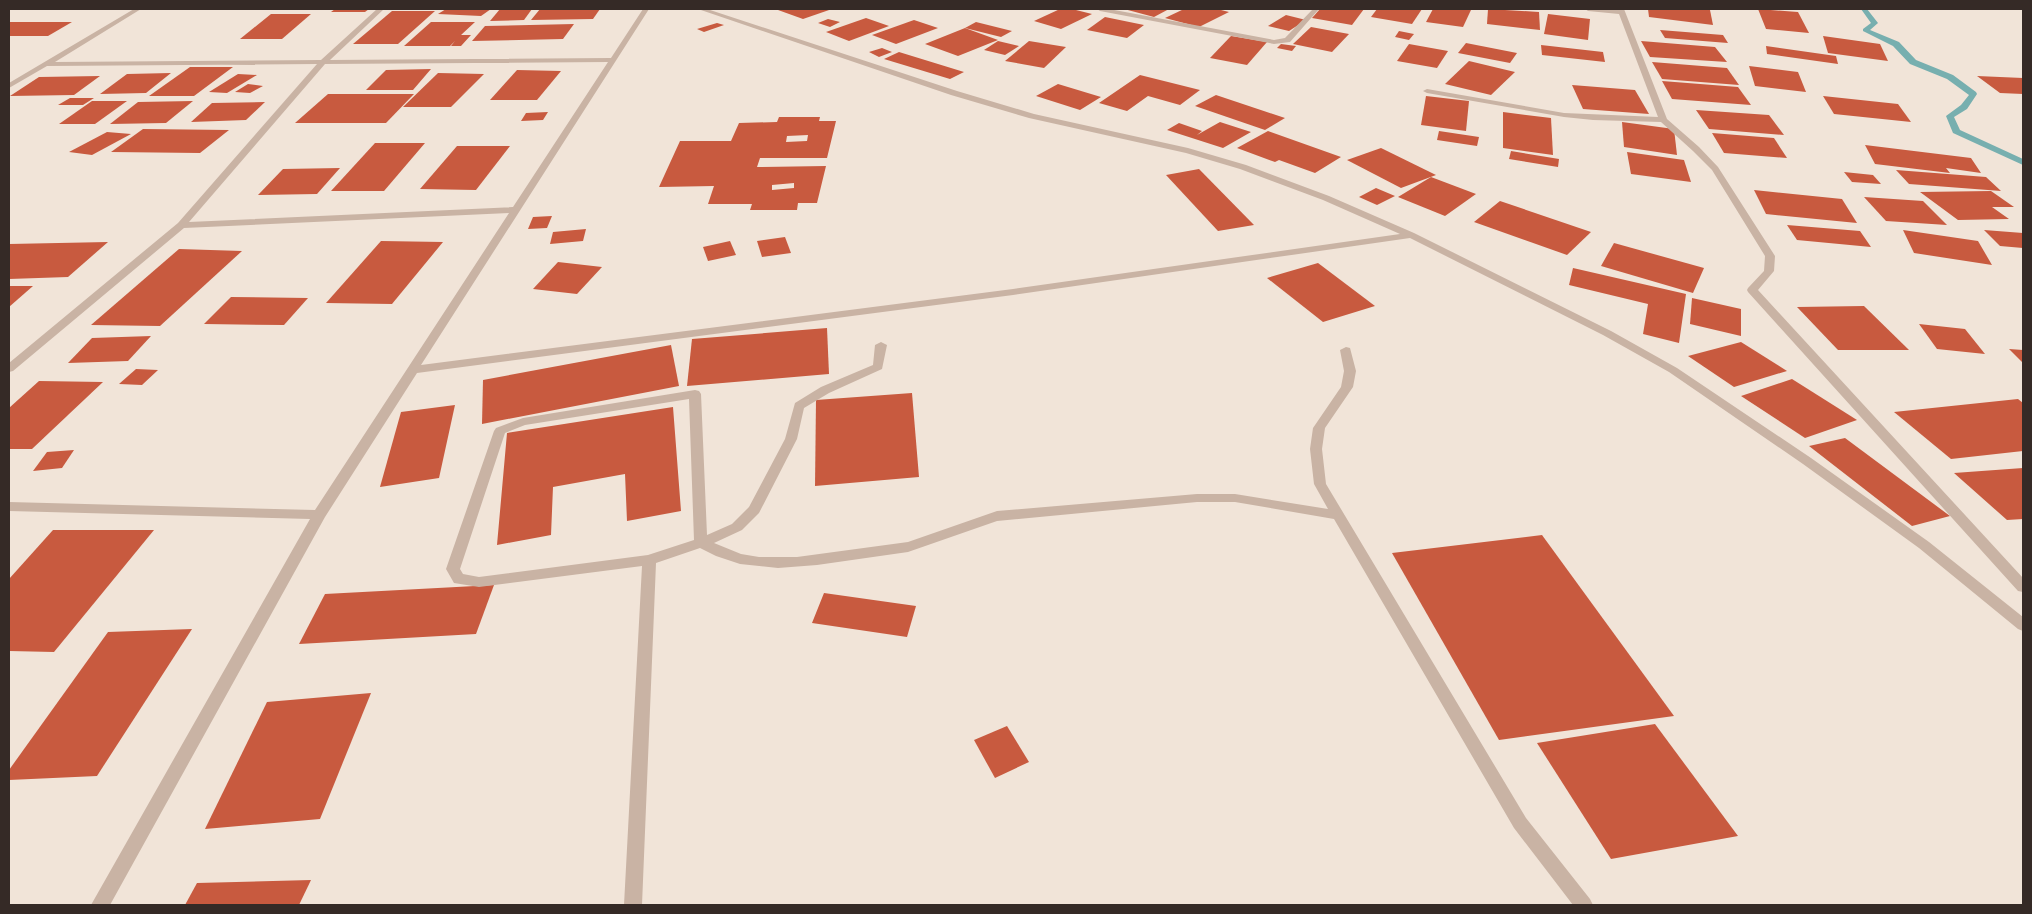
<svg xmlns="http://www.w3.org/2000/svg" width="2032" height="914" font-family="'Sofia Sans Condensed',sans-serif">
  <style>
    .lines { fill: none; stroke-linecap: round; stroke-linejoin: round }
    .stream { fill: #77afaf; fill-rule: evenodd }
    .building { fill: #c85a3f; fill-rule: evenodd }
    .lane { fill: #c9b3a4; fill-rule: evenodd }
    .street { fill: #c9b3a4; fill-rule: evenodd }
  </style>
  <rect width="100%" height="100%" fill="#f1e4d8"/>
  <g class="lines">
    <path class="stream" d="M1861 9H1867L1878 23 1870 30 1899 42 1916 60 1953 75 1976 92 1977 94 1967 109 1954 117 1960 130 2023 159V165L1953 133 1946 116 1961 105 1969 95 1947 79 1910 64 1893 46 1863 31V29L1871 23Z"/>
  </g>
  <g class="building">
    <path d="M335 9H369L365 12H331Z"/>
    <path d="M446 9H491L481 16 438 14Z"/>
    <path d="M500 9H532L524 20 490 21Z"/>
    <path d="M540 9H600L593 19 531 20Z"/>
    <path d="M781 9H832L803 19 778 10Z"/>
    <path d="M1060 9H1072L1092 14 1061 29 1034 21Z"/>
    <path d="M1124 9H1169L1154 17Z"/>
    <path d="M1184 9H1217L1229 12 1199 27 1165 18Z"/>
    <path d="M1320 9H1364L1352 25 1312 18Z"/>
    <path d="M1377 9H1422L1412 24 1371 17Z"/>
    <path d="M1433 9H1466L1471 10 1463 27 1426 22Z"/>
    <path d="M1488 9 1539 12 1540 30 1487 24Z"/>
    <path d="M1648 9 1710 10 1713 25 1649 17Z"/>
    <path d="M1758 9 1798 12 1809 33 1766 29Z"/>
    <path d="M392 11H435L398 44H353Z"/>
    <path d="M271 14H311L282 39H240Z"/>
    <path d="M1548 14 1590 19 1588 40 1544 34Z"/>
    <path d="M1286 15 1306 20 1289 31 1268 26Z"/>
    <path d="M1105 17 1144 25 1127 38 1087 30Z"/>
    <path d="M866 18 889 26 849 41 826 32Z"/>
    <path d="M828 19 840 22 830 27 818 23Z"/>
    <path d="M914 20 938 28 896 44 872 35Z"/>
    <path d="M9 22H72L48 36H9Z"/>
    <path d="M431 22H475L461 35H471L461 46H451L455 41 450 46H404Z"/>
    <path d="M976 22 1012 31 1001 37 965 28Z"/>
    <path d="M717 23 724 25 704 32 697 29Z"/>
    <path d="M574 24 563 39 472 41 485 26Z"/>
    <path d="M1311 27 1349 34 1332 52 1293 44Z"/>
    <path d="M965 28 998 40 958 56 925 44Z"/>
    <path d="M1660 30 1723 35 1728 43 1665 38Z"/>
    <path d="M1399 31 1414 34 1409 40 1395 37Z"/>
    <path d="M1231 36 1267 42 1247 65 1210 58Z"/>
    <path d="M1823 36 1880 44 1888 61 1828 53Z"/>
    <path d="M998 41 1019 46 1005 55 984 50Z"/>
    <path d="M1029 41 1066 47 1044 68 1005 61Z"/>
    <path d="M1641 41 1715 47 1727 62 1650 57Z"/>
    <path d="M1466 43 1517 53 1510 63 1458 53Z"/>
    <path d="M1281 44 1296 46 1292 51 1277 48Z"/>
    <path d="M1409 44 1448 51 1437 68 1397 61Z"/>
    <path d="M1541 45 1603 52 1605 62 1542 55Z"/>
    <path d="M1766 46 1836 56 1838 64 1767 54Z"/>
    <path d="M882 48 892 52 879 57 869 52Z"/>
    <path d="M899 52 964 72 950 79 884 59Z"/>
    <path d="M1469 61 1515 72 1491 95 1445 84Z"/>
    <path d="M1652 62 1727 68 1739 85 1662 79Z"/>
    <path d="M1749 66 1798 72 1806 92 1755 86Z"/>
    <path d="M190 67H233L194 96H149Z"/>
    <path d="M431 69 413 90H366L386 70Z"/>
    <path d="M517 70 561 71 537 100H490Z"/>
    <path d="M171 73 146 93 100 94 127 74Z"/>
    <path d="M438 73 484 74 451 107H403Z"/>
    <path d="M238 74 257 75 227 93 209 92Z"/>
    <path d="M1140 75 1200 90 1180 105 1148 96 1127 111 1099 103Z"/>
    <path d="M100 76 74 95 10 96 39 77Z"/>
    <path d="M1977 76 2023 78V94L2000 93Z"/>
    <path d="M1662 81 1738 87 1751 105 1672 99Z"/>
    <path d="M248 84 263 86 250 93 235 92Z"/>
    <path d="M1058 84 1101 97 1080 110 1036 96Z"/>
    <path d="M1572 85 1635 90 1649 114 1583 109Z"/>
    <path d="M328 94H414L386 123H295Z"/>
    <path d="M1216 95 1285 118 1265 130 1195 106Z"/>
    <path d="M1426 96 1469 101 1466 131 1421 125Z"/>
    <path d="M1823 96 1898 104 1911 122 1834 114Z"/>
    <path d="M70 98H94L83 105H58Z"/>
    <path d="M92 101H127L95 124H59Z"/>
    <path d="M193 101 166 123 110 124 138 102Z"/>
    <path d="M265 102 246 120 191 122 212 103Z"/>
    <path d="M1696 110 1769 115 1784 135 1709 129Z"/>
    <path d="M548 112 543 120 521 121 526 113Z"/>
    <path d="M1503 112 1551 118 1553 155 1503 148Z"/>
    <path d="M779 117H820L819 121H836L827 158H760L757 167 826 166 817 203H798L797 210H750L752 204H708L714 186 659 187 680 141H731L739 123 777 122ZM808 135 807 141 786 142 787 136ZM794 183V188L772 190V185Z"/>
    <path d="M1220 122 1251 132 1223 148 1167 130 1179 123 1202 131 1197 135Z"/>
    <path d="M1622 122 1674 129 1677 155 1624 147Z"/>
    <path d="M143 129 229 130 200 153 111 152Z"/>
    <path d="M1268 131 1341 157 1315 173 1279 160 1275 162 1237 148Z"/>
    <path d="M1439 131 1479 137 1477 146 1437 140Z"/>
    <path d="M107 132 131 134 92 155 69 152Z"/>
    <path d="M1712 133 1774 138 1787 158 1724 153Z"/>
    <path d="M375 143H425L384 191H331Z"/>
    <path d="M1865 145 1971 158 1981 173 1946 168 1950 173 1875 164Z"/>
    <path d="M457 146H510L476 190 420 189Z"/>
    <path d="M1381 148 1436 175 1401 188 1347 160Z"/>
    <path d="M1511 151 1559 159 1558 167 1509 159Z"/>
    <path d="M1627 152 1684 160 1691 182 1631 174Z"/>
    <path d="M340 168 317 194 258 195 283 169Z"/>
    <path d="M1199 169 1254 225 1218 231 1166 175Z"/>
    <path d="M1896 170 1986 177 2001 191 1909 184Z"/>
    <path d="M1844 172 1873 175 1881 184 1852 182Z"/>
    <path d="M1431 177 1476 194 1445 216 1398 197Z"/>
    <path d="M1376 188 1395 196 1377 205 1359 197Z"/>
    <path d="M1754 190 1842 199 1857 223 1766 214Z"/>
    <path d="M1991 191 2014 207H1992L2009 219 1958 220 1920 192Z"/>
    <path d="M1864 197 1923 201 1947 225 1886 221Z"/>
    <path d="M1500 201 1591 232 1567 255 1474 222Z"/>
    <path d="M552 216 547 228 528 229 533 217Z"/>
    <path d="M1787 225 1860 231 1871 247 1797 240Z"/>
    <path d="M586 229 583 241 550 244 553 232Z"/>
    <path d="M1903 230 1978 241 1992 265 1914 253Z"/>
    <path d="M1984 230 2023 233V248L2000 246Z"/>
    <path d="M785 237 791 253 762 257 757 241Z"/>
    <path d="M381 241 443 242 392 304 326 303Z"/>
    <path d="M730 241 736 255 708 261 703 247Z"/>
    <path d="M108 242 68 277 9 279V244Z"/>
    <path d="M1614 243 1704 268 1693 293 1601 266Z"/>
    <path d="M179 249 242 251 160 326 91 325Z"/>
    <path d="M558 262 602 267 577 294 533 289Z"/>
    <path d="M1318 263 1375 306 1323 322 1267 278Z"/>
    <path d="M1573 268 1686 294 1679 343 1643 334 1648 304 1569 285Z"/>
    <path d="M9 286H33L9 307Z"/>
    <path d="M231 297 308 298 284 325 204 324Z"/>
    <path d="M1692 298 1741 309V336L1690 324Z"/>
    <path d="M1864 306 1909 350H1838L1797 307Z"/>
    <path d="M1919 324 1965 329 1985 354 1937 349Z"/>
    <path d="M827 328 829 374 687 386 692 339Z"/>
    <path d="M151 336 128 361 68 363 92 338Z"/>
    <path d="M1741 342 1787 371 1734 387 1688 356Z"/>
    <path d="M671 345 679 386 482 424 483 380Z"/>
    <path d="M2009 349 2023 350V363Z"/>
    <path d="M136 369 158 370 142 385 119 384Z"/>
    <path d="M1792 379 1857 420 1805 438 1741 396Z"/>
    <path d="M39 381 103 382 32 449H9V408Z"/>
    <path d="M912 393 919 477 815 486 816 400Z"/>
    <path d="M2018 399 2023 403V451L1951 459 1894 412Z"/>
    <path d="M455 405 439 478 380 487 401 412Z"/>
    <path d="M673 407 681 511 627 521 625 474 553 487 551 535 497 545 507 433Z"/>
    <path d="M1845 438 1950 516 1912 526 1809 446Z"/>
    <path d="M74 450 62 468 33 471 47 452Z"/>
    <path d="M2023 468V519L2007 520 1954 473Z"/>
    <path d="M53 530H154L54 652 9 651V579Z"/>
    <path d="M1542 535 1674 716 1499 740 1392 553Z"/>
    <path d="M494 585 476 634 299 644 325 594Z"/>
    <path d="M824 593 916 606 907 637 812 623Z"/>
    <path d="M192 629 97 776 9 780V770L108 632Z"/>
    <path d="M371 693 320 819 205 829 267 702Z"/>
    <path d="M1655 724 1738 836 1611 859 1537 743Z"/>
    <path d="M1007 726 1029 762 995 778 974 740Z"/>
    <path d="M311 880 299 905H185L197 883Z"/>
  </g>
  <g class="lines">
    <path class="lane" d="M881 342 887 345 882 369 829 393 804 408 797 439 759 513 742 530 714 543 741 554 759 557H797L908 542 997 511 1197 494H1235L1328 509 1314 484 1310 449 1313 428 1341 387 1344 371 1340 350 1346 347 1350 348 1356 371 1353 387 1325 428 1322 449 1326 484 1526 818 1590 899 1593 905H1573L1514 828 1334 519 1235 502H1197L997 521 908 552 817 565 778 568 740 564 716 556 700 548 656 563 642 905H624L642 566 479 587 454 583 446 569 494 431 496 428 523 418 695 390 699 391 701 394 707 535 732 524 749 507 785 439 795 403 821 387 873 365 875 345ZM689 399 694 540 648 555 479 577 463 574 460 569 505 433 525 425Z"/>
    <g class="street">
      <path d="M134 9H141L55 62 321 60 377 9H384L330 60 611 58 643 9H649L421 365 1013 289 1400 234 1323 200 1240 169 1186 153 1029 118 951 95 698 9H707L957 91 1034 114 1188 148 1246 165 1329 196 1414 233 1611 331 1677 368 1811 458 1929 542 2023 617V631L2018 629 1919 548 1803 464 1669 372 1603 335 1410 238 1013 295 417 373 325 517 110 905H91L310 519 9 511V502L315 510 509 213 184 228 13 371 9 372V363L178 223 317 64 47 66 9 88V83ZM608 62 513 207 189 222 325 64Z"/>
      <path d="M1097 9H1109L1274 40 1285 38 1313 9H1319L1290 42 1274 44 1100 11Z"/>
      <path d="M1585 9H1624L1667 119 1699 147 1718 167 1775 256 1774 271 1758 290 2023 578V592L2018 591 1748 292 1747 290 1748 288 1764 271 1765 256 1712 170 1693 151 1661 122 1593 120 1564 117 1427 93 1423 91 1427 89 1564 113 1658 117 1619 14 1588 11Z"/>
    </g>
  </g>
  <rect width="2032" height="914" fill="none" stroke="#352a26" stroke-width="20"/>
</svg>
